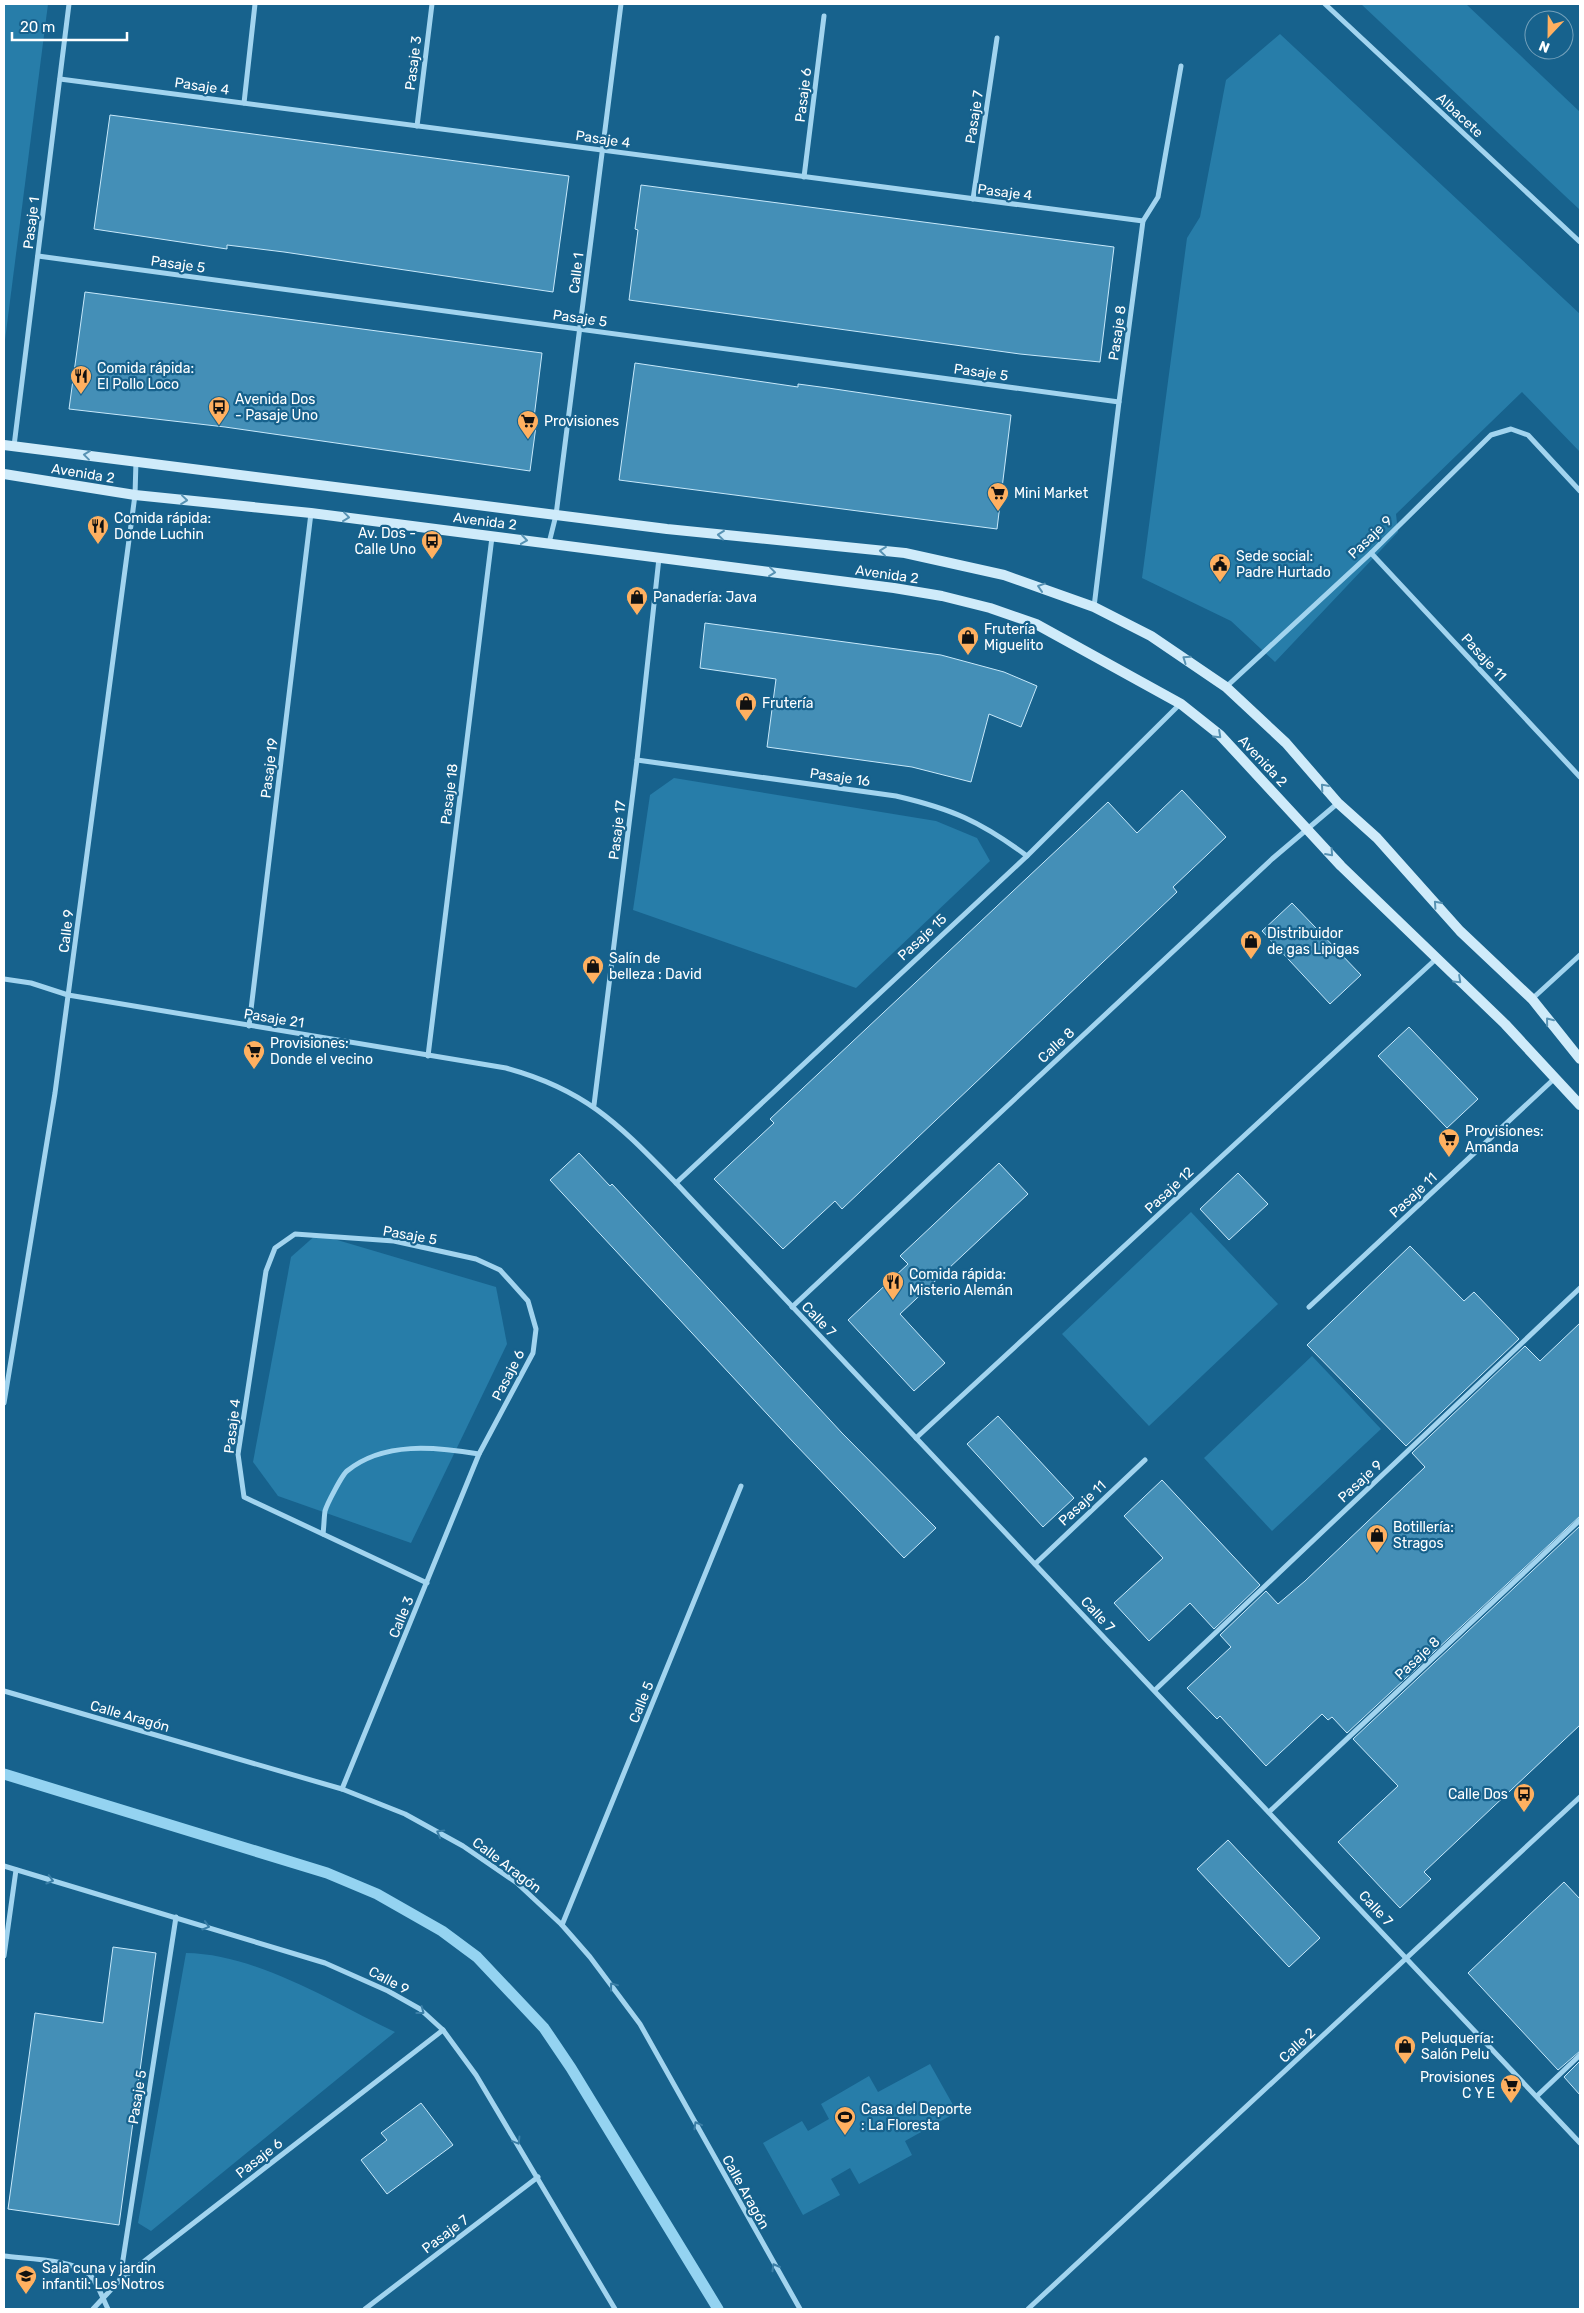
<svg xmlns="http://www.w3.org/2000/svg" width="1584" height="2313" font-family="Rubik,sans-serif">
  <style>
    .green { fill: #277da9 }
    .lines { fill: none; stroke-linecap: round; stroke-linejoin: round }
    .stream { stroke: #94d3f1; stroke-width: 11 }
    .building { fill: #448fb7; stroke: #c8e9fb }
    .street { stroke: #a2d4ef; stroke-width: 5 }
    .secondary { stroke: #cfebfa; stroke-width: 10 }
    .oneway { stroke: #5792b3 }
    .oneway2 { stroke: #3a7ea6 }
    .labels { text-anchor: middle; stroke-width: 4.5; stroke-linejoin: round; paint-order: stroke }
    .street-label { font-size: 14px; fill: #fff; stroke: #17628d }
    .poi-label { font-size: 14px; fill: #fff; stroke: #17628d; text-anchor: start }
  </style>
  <rect width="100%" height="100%" fill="#17628d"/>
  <g class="green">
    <path d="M4 4H48L4 348Z"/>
    <path d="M1361 4H1466L1580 112V210Z"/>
    <path d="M1280 34 1580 314V452L1522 392 1396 514 1398 532 1275 662 1231 621 1142 578 1187 238 1200 217 1226 80Z"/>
    <path d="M674 778 936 821 977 838 990 861 856 988 633 910 650 795Z"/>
    <path d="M1191 1212 1278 1304 1149 1426 1062 1334Z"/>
    <path d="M317 1234 496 1287 507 1344 411 1543 278 1496 253 1462 291 1257Z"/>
    <path d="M1312 1356 1381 1429 1272 1531 1204 1458Z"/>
    <path d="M186 1953C257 1954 332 2002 395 2032L151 2231 138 2223Z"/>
    <path d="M930 2064 957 2112 905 2141 912 2155 859 2184 850 2168 831 2179 840 2195 803 2215 763 2143 802 2121 808 2131 829 2119 821 2104 869 2076 878 2092Z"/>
  </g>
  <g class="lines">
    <path class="stream" d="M4 1774 327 1873 377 1894 442 1931 477 1957 544 2028 571 2068 718 2309"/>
  </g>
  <g class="building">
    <path d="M110 115 569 176 553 292 284 252 227 245V249L94 229Z"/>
    <path d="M641 185 1114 247 1100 362 1020 354 629 300 638 230 635 229Z"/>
    <path d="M85 292 542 353 533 426H536L530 471 225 427 69 409Z"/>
    <path d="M635 363 798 387V384L828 388 1011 415 997 529 619 480Z"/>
    <path d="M705 623 941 655 1004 672 1037 686 1021 727 989 714 971 782 912 767 767 747 776 679 700 668Z"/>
    <path d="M1182 790 1226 837 1173 887 1177 892 842 1209 835 1201 783 1249 714 1179 774 1123 770 1119 1108 802 1137 833Z"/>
    <path d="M1292 903 1361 975 1330 1004 1262 931Z"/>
    <path d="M1409 1027 1478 1099 1447 1128 1378 1056Z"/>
    <path d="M579 1153 610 1186 612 1184 842 1433 936 1528 904 1558 794 1443 550 1180Z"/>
    <path d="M999 1163 1028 1194 900 1314 945 1363 914 1391 848 1320 908 1264 900 1256Z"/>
    <path d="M1238 1173 1268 1204 1229 1240 1200 1209Z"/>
    <path d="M1410 1246 1464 1301 1474 1292 1519 1339 1406 1446 1307 1345Z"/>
    <path d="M1580 1323V1516L1347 1733 1332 1717 1328 1720 1322 1714 1266 1766 1220 1716 1217 1719 1187 1688 1231 1647 1220 1635 1266 1591 1278 1604 1305 1581 1425 1467 1412 1453 1525 1346 1540 1361Z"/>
    <path d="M998 1416 1074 1498 1043 1527 967 1444Z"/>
    <path d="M1162 1480 1260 1585 1214 1629 1190 1603 1149 1641 1114 1603 1163 1558 1124 1516Z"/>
    <path d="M1580 1526V1725L1424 1872 1431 1879 1400 1908 1338 1842 1398 1786 1353 1739Z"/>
    <path d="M1228 1840 1320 1938 1289 1967 1197 1869Z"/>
    <path d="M1564 1882 1580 1899V2051L1558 2070 1468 1973Z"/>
    <path d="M113 1947 156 1953 119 2225 8 2209 35 2013 103 2023Z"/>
    <path d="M1580 2061V2095L1564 2077Z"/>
    <path d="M421 2103 453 2145 387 2194 361 2160 387 2140 381 2133Z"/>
  </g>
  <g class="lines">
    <g class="street">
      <path d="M1325 4 1580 242"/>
      <path d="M60 79 1143 221"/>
      <path d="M244 103 255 4"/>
      <path d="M417 126 432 4"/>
      <path d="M804 177 824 16"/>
      <path d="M973 199 997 38"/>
      <path d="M38 256 1119 402"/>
      <path d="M14 446 69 4"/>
      <path d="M549 543 556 515 621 4"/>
      <path d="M1371 553 1580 777"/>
      <path d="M1094 607 1119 402 1143 221 1158 197 1181 66"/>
      <path d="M1226 687 1371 553 1491 435 1511 429 1528 435 1580 491"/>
      <path d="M637 760 896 796C952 809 980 821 1027 856"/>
      <path d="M4 979 31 983 68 995 506 1068C587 1090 619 1125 676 1183L1580 2143"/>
      <path d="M1532 999 1580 955"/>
      <path d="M249 1026 311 513"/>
      <path d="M428 1056 492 537"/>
      <path d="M594 1105 637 760 659 558"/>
      <path d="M676 1183 1027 856 1180 704"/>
      <path d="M792 1307 1272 859 1338 803"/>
      <path d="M1309 1307 1555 1078"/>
      <path d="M4 1403 55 1093 135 495 136 461"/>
      <path d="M916 1438 1436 959"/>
      <path d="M323 1534C324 1526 324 1518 325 1511 327 1504 342 1475 347 1471 384 1441 436 1447 479 1454"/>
      <path d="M1035 1564 1145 1460"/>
      <path d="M1155 1690 1580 1288"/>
      <path d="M4 1691 342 1789 405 1814 463 1846 517 1883 562 1925 590 1957 640 2024 800 2309"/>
      <path d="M342 1789 479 1454 533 1353 536 1329 528 1301 519 1291 500 1270 476 1259 394 1241 295 1234 275 1248 266 1271 238 1454 244 1497 427 1583"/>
      <path d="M1269 1812 1580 1520"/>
      <path d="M4 1866 325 1963 388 1991 420 2009 443 2030 476 2075 615 2309"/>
      <path d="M562 1925 741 1486"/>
      <path d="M4 1956 16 1870"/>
      <path d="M1537 2096 1580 2055"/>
      <path d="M4 2256C26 2259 74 2259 90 2275 98 2284 103 2299 108 2309"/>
      <path d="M120 2279 176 1917"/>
      <path d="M93 2309 120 2280 443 2030"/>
      <path d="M365 2309 538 2177"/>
      <path d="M1028 2309 1580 1797"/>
    </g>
    <g class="secondary">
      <path d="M4 445 667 529 905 553 1004 575 1094 607 1151 636 1226 687 1286 743 1338 803 1377 838 1460 931 1532 999 1580 1059"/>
      <path d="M4 474 135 495 311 513 894 588 942 596 990 608 1036 624 1181 704 1220 735 1341 866 1505 1024 1580 1105"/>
    </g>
  </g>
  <defs><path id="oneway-chevron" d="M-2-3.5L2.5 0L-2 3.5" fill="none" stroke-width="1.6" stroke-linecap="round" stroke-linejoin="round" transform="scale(1.25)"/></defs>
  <g class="oneway">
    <use href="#oneway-chevron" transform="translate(87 455) rotate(-173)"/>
    <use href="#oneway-chevron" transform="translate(184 500) rotate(6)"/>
    <use href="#oneway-chevron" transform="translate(346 517) rotate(7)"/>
    <use href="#oneway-chevron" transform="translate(721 535) rotate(-174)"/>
    <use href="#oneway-chevron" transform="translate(524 540) rotate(8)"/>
    <use href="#oneway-chevron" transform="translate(883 551) rotate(-174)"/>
    <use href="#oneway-chevron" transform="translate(772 572) rotate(7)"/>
    <use href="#oneway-chevron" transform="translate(1041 587) rotate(-162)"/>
    <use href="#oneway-chevron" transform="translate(1186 659) rotate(-145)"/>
    <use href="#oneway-chevron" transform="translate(1218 735) rotate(43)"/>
    <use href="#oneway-chevron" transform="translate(1324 787) rotate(-131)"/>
    <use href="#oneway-chevron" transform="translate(1330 853) rotate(48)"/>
    <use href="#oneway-chevron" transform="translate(1437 904) rotate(-132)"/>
    <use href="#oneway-chevron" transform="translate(1458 980) rotate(43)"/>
    <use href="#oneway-chevron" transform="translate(1549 1021) rotate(-129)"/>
  </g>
  <g class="oneway2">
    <use href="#oneway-chevron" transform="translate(440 1833) rotate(-151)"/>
    <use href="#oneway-chevron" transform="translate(50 1880) rotate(16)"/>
    <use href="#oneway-chevron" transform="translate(206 1926) rotate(17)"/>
    <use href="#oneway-chevron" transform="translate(613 1986) rotate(-128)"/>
    <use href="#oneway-chevron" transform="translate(421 2011) rotate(37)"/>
    <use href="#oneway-chevron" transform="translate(697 2125) rotate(-119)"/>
    <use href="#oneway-chevron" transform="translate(517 2141) rotate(59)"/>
    <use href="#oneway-chevron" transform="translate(775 2267) rotate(-120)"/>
  </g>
  <defs>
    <g id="restaurant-pin" transform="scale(1.125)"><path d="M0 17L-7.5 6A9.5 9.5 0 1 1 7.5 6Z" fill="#ffb060" stroke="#17628d"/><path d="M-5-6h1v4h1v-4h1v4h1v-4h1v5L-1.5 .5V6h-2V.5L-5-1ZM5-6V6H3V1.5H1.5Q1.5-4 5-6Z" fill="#111"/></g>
    <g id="bus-pin" transform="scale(1.125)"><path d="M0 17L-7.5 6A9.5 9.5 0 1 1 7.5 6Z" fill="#ffb060" stroke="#17628d"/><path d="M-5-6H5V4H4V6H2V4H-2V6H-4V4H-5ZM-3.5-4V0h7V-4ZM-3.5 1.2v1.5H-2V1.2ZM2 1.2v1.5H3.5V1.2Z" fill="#111"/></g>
    <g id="supermarket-pin" transform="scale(1.125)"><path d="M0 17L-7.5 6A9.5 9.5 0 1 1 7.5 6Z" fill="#ffb060" stroke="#17628d"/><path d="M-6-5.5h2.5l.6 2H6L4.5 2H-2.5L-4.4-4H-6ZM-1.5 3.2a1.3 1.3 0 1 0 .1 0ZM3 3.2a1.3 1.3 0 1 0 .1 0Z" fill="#111"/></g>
    <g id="civic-pin" transform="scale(1.125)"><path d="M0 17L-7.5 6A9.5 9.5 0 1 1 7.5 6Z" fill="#ffb060" stroke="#17628d"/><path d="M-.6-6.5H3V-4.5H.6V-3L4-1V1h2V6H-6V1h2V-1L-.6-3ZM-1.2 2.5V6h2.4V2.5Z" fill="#111"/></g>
    <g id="shop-pin" transform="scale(1.125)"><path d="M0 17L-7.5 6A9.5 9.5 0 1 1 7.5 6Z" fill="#ffb060" stroke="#17628d"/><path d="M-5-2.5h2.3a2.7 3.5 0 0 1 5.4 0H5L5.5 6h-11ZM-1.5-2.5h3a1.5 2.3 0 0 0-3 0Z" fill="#111"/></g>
    <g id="stadium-pin" transform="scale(1.125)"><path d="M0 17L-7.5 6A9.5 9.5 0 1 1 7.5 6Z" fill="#ffb060" stroke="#17628d"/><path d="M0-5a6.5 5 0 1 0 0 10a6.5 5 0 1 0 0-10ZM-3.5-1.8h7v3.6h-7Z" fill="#111"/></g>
    <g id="school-pin" transform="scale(1.125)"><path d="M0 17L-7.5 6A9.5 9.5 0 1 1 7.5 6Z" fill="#ffb060" stroke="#17628d"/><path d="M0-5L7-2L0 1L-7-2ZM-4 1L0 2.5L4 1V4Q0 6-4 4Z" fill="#111"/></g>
  </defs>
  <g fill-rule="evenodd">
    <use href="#restaurant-pin" x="81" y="376"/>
    <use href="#bus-pin" x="219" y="407"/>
    <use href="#supermarket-pin" x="528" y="421"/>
    <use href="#supermarket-pin" x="998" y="493"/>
    <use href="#restaurant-pin" x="98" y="526"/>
    <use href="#bus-pin" x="432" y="541"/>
    <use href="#civic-pin" x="1220" y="564"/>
    <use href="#shop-pin" x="637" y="597"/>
    <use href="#shop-pin" x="968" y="637"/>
    <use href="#shop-pin" x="746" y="703"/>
    <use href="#shop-pin" x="1251" y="941"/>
    <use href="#shop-pin" x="593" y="966"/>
    <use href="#supermarket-pin" x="254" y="1051"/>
    <use href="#supermarket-pin" x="1449" y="1139"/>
    <use href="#restaurant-pin" x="893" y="1282"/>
    <use href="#shop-pin" x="1377" y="1535"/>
    <use href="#bus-pin" x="1524" y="1794"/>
    <use href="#shop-pin" x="1405" y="2046"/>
    <use href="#supermarket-pin" x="1511" y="2085"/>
    <use href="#stadium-pin" x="845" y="2117"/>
    <use href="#school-pin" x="26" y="2276"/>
  </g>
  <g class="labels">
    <g class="street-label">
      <text transform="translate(413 63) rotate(-83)" y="5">Pasaje 3</text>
      <text transform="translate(202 86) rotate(8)" y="5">Pasaje 4</text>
      <text transform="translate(803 95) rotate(-83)" y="5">Pasaje 6</text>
      <text transform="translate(1460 115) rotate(43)" y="5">Albacete</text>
      <text transform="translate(974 117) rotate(-81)" y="5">Pasaje 7</text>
      <text transform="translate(603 139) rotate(8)" y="5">Pasaje 4</text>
      <text transform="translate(1005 192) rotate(7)" y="5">Pasaje 4</text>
      <text transform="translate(31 223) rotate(-83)" y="5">Pasaje 1</text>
      <text transform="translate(178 264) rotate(8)" y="5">Pasaje 5</text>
      <text transform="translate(576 273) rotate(-83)" y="5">Calle 1</text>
      <text transform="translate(580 318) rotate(8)" y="5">Pasaje 5</text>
      <text transform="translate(1117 333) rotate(-82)" y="5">Pasaje 8</text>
      <text transform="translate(981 372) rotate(8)" y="5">Pasaje 5</text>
      <text transform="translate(83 473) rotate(9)" y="5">Avenida 2</text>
      <text transform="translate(485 521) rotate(7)" y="5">Avenida 2</text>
      <text transform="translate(1370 537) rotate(-44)" y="5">Pasaje 9</text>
      <text transform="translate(887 574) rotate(8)" y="5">Avenida 2</text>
      <text transform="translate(1484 657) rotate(47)" y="5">Pasaje 11</text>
      <text transform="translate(1263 761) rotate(47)" y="5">Avenida 2</text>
      <text transform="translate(269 768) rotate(-83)" y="5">Pasaje 19</text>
      <text transform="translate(840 777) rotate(8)" y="5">Pasaje 16</text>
      <text transform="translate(449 794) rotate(-83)" y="5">Pasaje 18</text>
      <text transform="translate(617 830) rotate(-83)" y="5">Pasaje 17</text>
      <text transform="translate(66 931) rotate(-83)" y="5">Calle 9</text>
      <text transform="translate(922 937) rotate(-43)" y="5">Pasaje 15</text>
      <text transform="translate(274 1018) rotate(9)" y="5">Pasaje 21</text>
      <text transform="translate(1056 1045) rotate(-43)" y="5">Calle 8</text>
      <text transform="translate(1169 1190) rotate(-43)" y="5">Pasaje 12</text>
      <text transform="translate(1413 1195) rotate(-43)" y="5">Pasaje 11</text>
      <text transform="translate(410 1235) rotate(10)" y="5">Pasaje 5</text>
      <text transform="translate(819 1319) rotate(46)" y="5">Calle 7</text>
      <text transform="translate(508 1375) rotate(-63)" y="5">Pasaje 6</text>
      <text transform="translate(232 1426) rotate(-83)" y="5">Pasaje 4</text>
      <text transform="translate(1360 1481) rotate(-43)" y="5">Pasaje 9</text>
      <text transform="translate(1082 1503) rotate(-43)" y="5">Pasaje 11</text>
      <text transform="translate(1098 1614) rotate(47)" y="5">Calle 7</text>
      <text transform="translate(401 1617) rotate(-68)" y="5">Calle 3</text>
      <text transform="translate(1417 1658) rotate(-43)" y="5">Pasaje 8</text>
      <text transform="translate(641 1702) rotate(-68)" y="5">Calle 5</text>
      <text transform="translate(130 1716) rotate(16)" y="5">Calle Aragón</text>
      <text transform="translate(507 1865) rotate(37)" y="5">Calle Aragón</text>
      <text transform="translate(1376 1908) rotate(47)" y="5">Calle 7</text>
      <text transform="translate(389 1980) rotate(28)" y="5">Calle 9</text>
      <text transform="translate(1297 2045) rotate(-43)" y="5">Calle 2</text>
      <text transform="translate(137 2097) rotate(-81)" y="5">Pasaje 5</text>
      <text transform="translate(259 2158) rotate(-38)" y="5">Pasaje 6</text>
      <text transform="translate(746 2192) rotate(61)" y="5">Calle Aragón</text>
      <text transform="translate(445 2234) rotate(-37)" y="5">Pasaje 7</text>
    </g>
    <g class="poi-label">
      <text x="97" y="373">Comida rápida:<tspan x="97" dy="16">El Pollo Loco</tspan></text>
      <text x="235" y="404">Avenida Dos<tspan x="235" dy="16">- Pasaje Uno</tspan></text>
      <text x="544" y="426">Provisiones</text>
      <text x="1014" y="498">Mini Market</text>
      <text x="114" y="523">Comida rápida:<tspan x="114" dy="16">Donde Luchin</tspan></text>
      <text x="416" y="538" text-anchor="end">Av. Dos -<tspan x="416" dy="16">Calle Uno</tspan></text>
      <text x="1236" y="561">Sede social:<tspan x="1236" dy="16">Padre Hurtado</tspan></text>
      <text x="653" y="602">Panadería: Java</text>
      <text x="984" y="634">Frutería<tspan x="984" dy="16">Miguelito</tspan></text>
      <text x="762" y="708">Frutería</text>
      <text x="1267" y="938">Distribuidor<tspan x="1267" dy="16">de gas Lipigas</tspan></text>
      <text x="609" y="963">Salín de<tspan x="609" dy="16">belleza : David</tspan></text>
      <text x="270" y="1048">Provisiones:<tspan x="270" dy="16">Donde el vecino</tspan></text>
      <text x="1465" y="1136">Provisiones:<tspan x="1465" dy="16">Amanda</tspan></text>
      <text x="909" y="1279">Comida rápida:<tspan x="909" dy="16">Misterio Alemán</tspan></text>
      <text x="1393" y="1532">Botillería:<tspan x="1393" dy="16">Stragos</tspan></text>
      <text x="1508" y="1799" text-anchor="end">Calle Dos</text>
      <text x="1421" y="2043">Peluquería:<tspan x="1421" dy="16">Salón Pelu</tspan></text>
      <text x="1495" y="2082" text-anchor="end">Provisiones<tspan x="1495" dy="16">C Y E</tspan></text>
      <text x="861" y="2114">Casa del Deporte<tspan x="861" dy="16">: La Floresta</tspan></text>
      <text x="42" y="2273">Sala cuna y jardin<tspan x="42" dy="16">infantil: Los Notros</tspan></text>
    </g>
  </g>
  <rect width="1584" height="2313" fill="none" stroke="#ffffff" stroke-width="10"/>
  <g transform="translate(1549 35) rotate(202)"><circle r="24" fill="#17628d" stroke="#74a1bb"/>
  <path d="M0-4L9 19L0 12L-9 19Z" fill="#ffb060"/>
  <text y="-8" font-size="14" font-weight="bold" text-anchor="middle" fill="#ffffff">N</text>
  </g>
  <path d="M12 32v8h115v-8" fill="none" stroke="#ffffff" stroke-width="2.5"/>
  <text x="20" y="32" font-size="15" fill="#ffffff" stroke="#17628d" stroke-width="4" paint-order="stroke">20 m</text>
</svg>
